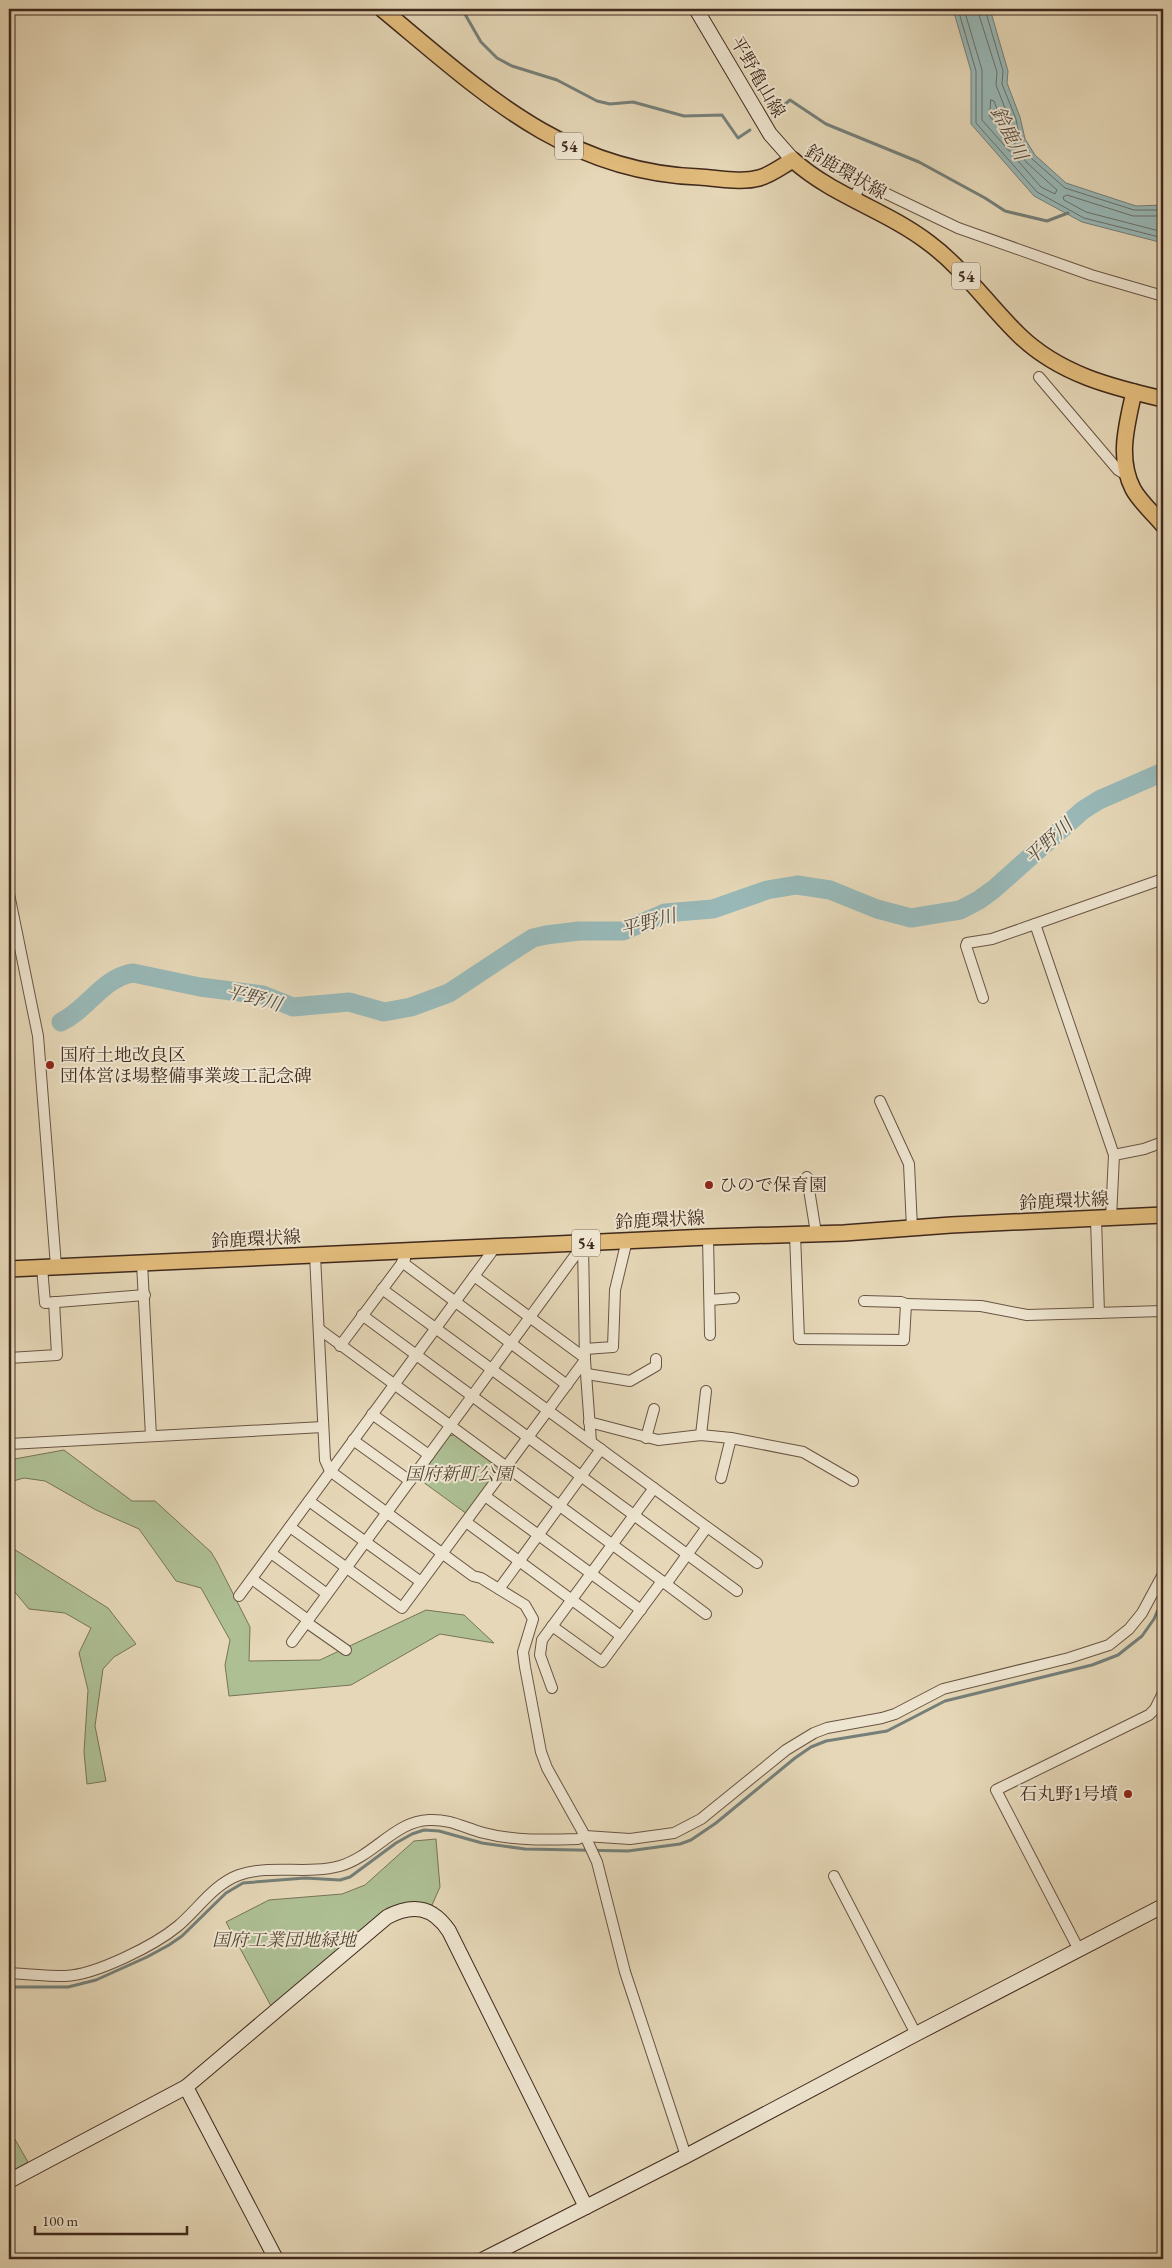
<svg xmlns="http://www.w3.org/2000/svg" width="1172" height="2268" font-family="'EB Garamond','Noto Serif JP',serif">
  <style>
    .green { fill: #aebf94; stroke: #777458 }
    .water { fill: #98b8b7; stroke: #757f79 }
    .lines { fill: none; stroke-linecap: round; stroke-linejoin: round }
    .shore { stroke: #6c706a; stroke-width: 1 }
    .stream { stroke: #757f79; stroke-width: 3 }
    .river { stroke: #98b8b7; stroke-width: 19 }
    .street-casing { stroke: #695443; stroke-width: 12 }
    .secondary-casing { stroke: #40291c; stroke-width: 16 }
    .primary-casing { stroke: #40291c; stroke-width: 18 }
    .street { stroke: #eee5d0; stroke-width: 10 }
    .secondary { stroke: #eee5d0; stroke-width: 14 }
    .primary { stroke: #e2bc7c; stroke-width: 15 }
    .poi-dot { fill: #8f2418; stroke: #eee5d0; stroke-width: 2 }
    .labels { text-anchor: middle; stroke-width: 4; stroke-linejoin: round; paint-order: stroke }
    .shield { fill: #eee5d0; stroke: #746152; stroke-width: 1 }
    .shield-label { font-size: 16px; font-weight: bold; fill: #40291c }
    .street-label { font-size: 18px; fill: #40291c; stroke: #eee5d0 }
    .poi-label { font-size: 18px; fill: #40291c; stroke: #eee5d0; text-anchor: start }
    .park-label { font-size: 18px; font-style: italic; fill: #564734; stroke: #eee5d0 }
    .water-label { font-size: 19px; font-style: italic; fill: #564d43; stroke: #eee5d0 }
  </style>
  <rect width="100%" height="100%" fill="#e5d7b7"/>
  <filter id="stains"><feTurbulence type="fractalNoise" baseFrequency=".004" numOctaves="4"/><feColorMatrix values="0 0 0 0 .2 0 0 0 0 .09 0 0 0 0 .02 0 0 0 .5 -.17"/></filter>
  <radialGradient id="worn" r=".72"><stop offset=".6" stop-color="#630" stop-opacity="0"/><stop offset="1" stop-color="#630" stop-opacity=".3"/></radialGradient>
  <g class="green">
    <path d="M454 1435 499 1468V1473L467 1514 419 1479 449 1436Z"/>
    <path d="M64 1450 132 1501H155L211 1552 217 1562 250 1627 249 1661 320 1660 426 1610 464 1615 494 1643 440 1634 351 1685 229 1696 225 1665 230 1640 201 1588 176 1581 139 1529 96 1510 45 1481 24 1478 9 1482V1460Z"/>
    <path d="M9 1546 108 1608 136 1644 114 1657 103 1669 95 1726 106 1781 87 1784 84 1752 88 1690 79 1653 91 1628 65 1613 29 1609 9 1585Z"/>
    <path d="M436 1839 440 1887 432 1905C415 1900 404 1902 387 1908L271 2006 226 1922 269 1900 342 1894 365 1885 414 1841Z"/>
    <path d="M9 2129 28 2162 9 2173Z"/>
  </g>
  <path class="water" d="M953 9H990L1008 71 1007 83 1020 117 1025 139 1035 155 1066 183 1136 206 1163 205V243L1082 222 1034 196 971 124V71Z"/>
  <g class="lines">
    <g class="shore">
      <path d="M958 9 976 71V123L1037 192 1084 218 1163 238"/>
      <path d="M964 9 982 70V120L1041 187 1055 194 1057 190 1026 162 1015 144 1010 121 996 85 997 72 979 15V9"/>
      <path d="M985 9 1003 71 1002 84 1016 119 1020 141 1031 158 1065 188 1134 210H1163"/>
      <path d="M991 100 994 101 1002 123 1001 129 990 117Z"/>
      <path d="M1163 216H1133L1067 195 1063 197 1064 200 1086 212 1163 232"/>
    </g>
    <g class="stream">
      <path d="M462 9 481 42 497 58 512 66 557 80 597 101 610 104 633 102 684 116 722 115 738 138 750 130"/>
      <path d="M772 115 790 100 826 124 919 162 985 198 1005 211 1047 221 1068 213"/>
      <path d="M10 1987H68L96 1980 147 1957 169 1945 182 1936 226 1893 243 1883 305 1878 340 1880 350 1877 396 1843 412 1834 424 1830 439 1831 482 1843 525 1849 628 1851 680 1844 691 1840 716 1823 795 1758 811 1747 826 1741 887 1731 945 1701 1092 1665 1118 1655 1142 1636 1154 1619 1163 1598"/>
    </g>
    <path class="river" d="M61 1022C88 1009 102 978 133 973L200 987 263 995 293 1007 349 1002 384 1012 411 1007 449 993 517 948 533 938 546 935 579 931H623L665 913 713 909 767 890 797 885 830 890 877 909 911 918 960 910 979 900 994 889 1083 810 1099 800 1163 772"/>
    <g class="street-casing">
      <g id="street">
        <path d="M853 200 862 182 958 228 1091 275 1163 296"/>
        <path d="M1039 377 1118 470 1128 476"/>
        <path d="M9 894 38 1036 56 1266"/>
        <path d="M983 998 966 946 967 943 992 939 1035 924"/>
        <path d="M880 1101 909 1164 912 1228"/>
        <path d="M1114 1155 1144 1149 1163 1142"/>
        <path d="M807 1177 816 1233"/>
        <path d="M1111 1218 1114 1155 1035 924 1163 879"/>
        <path d="M1096 1219 1099 1313"/>
        <path d="M795 1234 799 1339 904 1340 906 1304 981 1306 1027 1315 1163 1311"/>
        <path d="M708 1237 710 1335"/>
        <path d="M583 1244 585 1360 591 1442"/>
        <path d="M315 1255 325 1460 330 1471 473 1576 481 1578 525 1605 533 1619 523 1652 525 1667 541 1752 547 1768 585 1836 597 1862 625 1972 686 2156"/>
        <path d="M402 1262 567 1385"/>
        <path d="M142 1263 151 1436"/>
        <path d="M42 1267 45 1303 145 1295"/>
        <path d="M474 1276 585 1358"/>
        <path d="M710 1300 734 1298"/>
        <path d="M864 1301 901 1302 906 1304"/>
        <path d="M362 1315 737 1591"/>
        <path d="M319 1329 666 1584 707 1527 382 1289"/>
        <path d="M340 1346 405 1259"/>
        <path d="M585 1349 613 1347 615 1290 627 1240"/>
        <path d="M9 1358 57 1355 54 1302"/>
        <path d="M587 1374 630 1381 656 1366V1359"/>
        <path d="M372 1414 429 1455"/>
        <path d="M589 1422 658 1440 701 1435 731 1438 803 1452 853 1481"/>
        <path d="M701 1435 706 1391"/>
        <path d="M646 1438 654 1409"/>
        <path d="M353 1440 410 1481"/>
        <path d="M9 1444 323 1427"/>
        <path d="M721 1478 731 1438"/>
        <path d="M485 1496 641 1610"/>
        <path d="M309 1501 421 1582"/>
        <path d="M466 1522 621 1636"/>
        <path d="M290 1527 402 1608 585 1360"/>
        <path d="M707 1527 757 1563"/>
        <path d="M271 1553 327 1594"/>
        <path d="M252 1579 308 1620"/>
        <path d="M666 1584 706 1614"/>
        <path d="M499 1589 601 1449"/>
        <path d="M239 1596 491 1253 494 1246"/>
        <path d="M306 1622 346 1650"/>
        <path d="M552 1626 602 1662 662 1581"/>
        <path d="M292 1642 582 1246"/>
        <path d="M552 1688 540 1655 542 1640 654 1488"/>
        <path d="M834 1876 916 2034"/>
        <path d="M1079 1950 996 1790 1149 1715 1155 1709 1163 1693"/>
        <path d="M9 1973C27 1974 47 1976 65 1976 96 1975 155 1945 178 1926 198 1909 214 1884 239 1875 271 1864 307 1875 340 1866 374 1856 395 1821 429 1820 452 1819 464 1828 484 1833 514 1841 547 1840 578 1839L585 1836 630 1839 674 1833 701 1819 786 1750 814 1733 827 1728 882 1718 895 1714 943 1689 1069 1658 1109 1645 1129 1629 1142 1613 1163 1574"/>
      </g>
    </g>
    <g class="secondary-casing">
      <g id="secondary">
        <path d="M696 9 770 134 793 160"/>
        <path d="M186 2087 276 2259"/>
        <path d="M9 2181 186 2087 387 1917C413 1903 433 1907 449 1931L586 2207"/>
        <path d="M484 2259 686 2156 916 2034 1163 1906"/>
      </g>
    </g>
    <g class="primary-casing">
      <g id="primary">
        <path d="M382 9C480 90 563 172 699 177 718 178 741 183 759 178 771 175 782 166 793 160 833 196 886 210 929 243 964 269 988 305 1019 335 1059 374 1111 387 1163 399"/>
        <path d="M1134 392C1127 424 1117 458 1133 489 1140 502 1154 514 1163 525"/>
        <path d="M9 1269 708 1237 844 1233 951 1225 1163 1215"/>
      </g>
    </g>
    <use href="#street" class="street"/>
    <use href="#secondary" class="secondary"/>
    <use href="#primary" class="primary"/>
  </g>
  <g class="poi-dot">
    <circle cx="50" cy="1065" r="5"/>
    <circle cx="709" cy="1185" r="5"/>
    <circle cx="1128" cy="1794" r="5"/>
  </g>
  <g class="labels">
    <g class="shield">
      <rect x="555" y="132.5" width="28" height="27" rx="4"/>
      <rect x="952" y="262.5" width="28" height="27" rx="4"/>
      <rect x="572" y="1229.5" width="28" height="27" rx="4"/>
    </g>
    <g class="shield-label">
      <text x="569" y="152">54</text>
      <text x="966" y="282">54</text>
      <text x="586" y="1249">54</text>
    </g>
    <g class="street-label">
      <text transform="translate(758 77) rotate(60)" y="6">平野亀山線</text>
      <text transform="translate(846 172) rotate(30)" y="6">鈴鹿環状線</text>
      <text transform="translate(1064 1201) rotate(-3)" y="6">鈴鹿環状線</text>
      <text transform="translate(660 1220) rotate(-3)" y="6">鈴鹿環状線</text>
      <text transform="translate(256 1239) rotate(-3)" y="6">鈴鹿環状線</text>
    </g>
    <g class="poi-label">
      <text x="60" y="1061">国府土地改良区<tspan x="60" dy="21">団体営ほ場整備事業竣工記念碑</tspan></text>
      <text x="719" y="1191">ひので保育園</text>
      <text x="1118" y="1800" text-anchor="end">石丸野1号墳</text>
    </g>
    <g class="park-label">
      <text x="459" y="1480">国府新町公園</text>
      <text x="284" y="1946">国府工業団地緑地</text>
    </g>
    <g class="water-label">
      <text transform="translate(1010 133) rotate(63)" y="7">鈴鹿川</text>
      <text transform="translate(1048 841) rotate(-42)" y="7">平野川</text>
      <text transform="translate(648 922) rotate(-15)" y="7">平野川</text>
      <text transform="translate(254 997) rotate(15)" y="7">平野川</text>
    </g>
  </g>
  <rect width="1172" height="2268" fill="none" stroke="#e5d7b7" stroke-width="30"/>
  <rect x="10" y="10" width="1152" height="2248" fill="none" stroke="#40291c" stroke-width="2.5"/>
  <rect x="15" y="15" width="1142" height="2238" fill="none" stroke="#40291c"/>
  <path d="M35 2226v8h152v-8" fill="none" stroke="#40291c" stroke-width="2.5"/>
  <text x="42" y="2226" font-size="15" fill="#40291c" stroke="#eee5d0" stroke-width="4" paint-order="stroke">100 m</text>
  <rect width="100%" height="100%" filter="url(#stains)"/>
  <rect width="100%" height="100%" fill="url(#worn)"/>
</svg>
